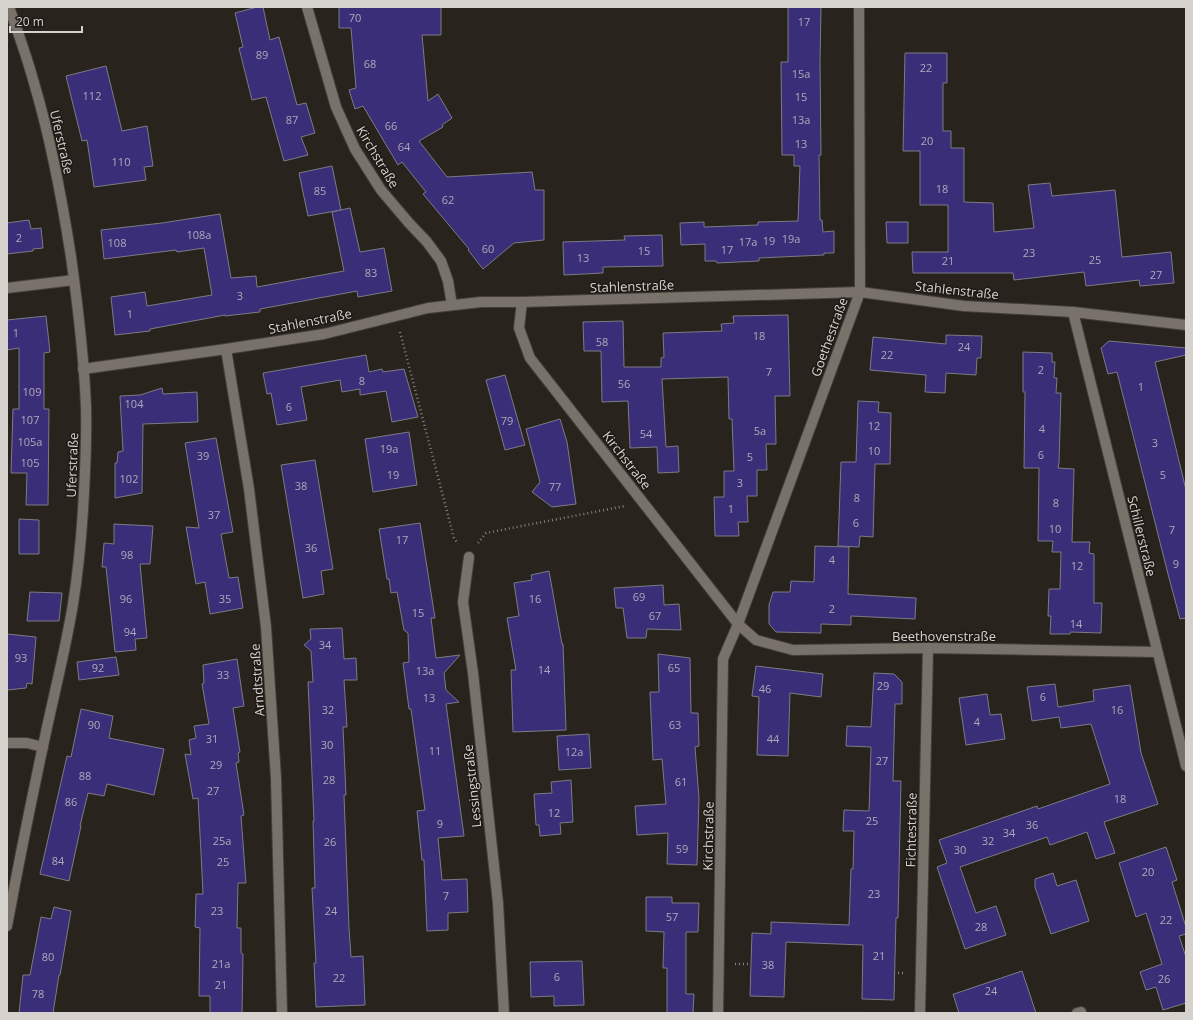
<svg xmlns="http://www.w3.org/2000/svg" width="1193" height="1020" font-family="'Open Sans',sans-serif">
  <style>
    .building { fill: #3b2e78; stroke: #7b7b84 }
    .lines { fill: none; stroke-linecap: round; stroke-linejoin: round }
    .minor-casing { stroke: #44403b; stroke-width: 12 }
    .path { stroke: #86817d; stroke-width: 2.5; stroke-dasharray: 1 3; stroke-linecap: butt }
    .minor { stroke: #78726b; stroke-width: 10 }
    .labels { text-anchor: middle; stroke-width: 3; stroke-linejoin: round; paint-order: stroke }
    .number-label { font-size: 11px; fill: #aea9b8 }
    .street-label { font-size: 13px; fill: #d5d2ce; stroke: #1f1a15 }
  </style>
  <rect width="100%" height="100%" fill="#29231e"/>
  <g class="building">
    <path d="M257 7H263L270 40 279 37 297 105 306 103 315 133 301 137 308 155 284 161 266 97 252 100 239 48 243 47 235 13Z"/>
    <path d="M339 7H441V35H422L428 101 438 94 452 118 442 125 443 127 419 141 447 177 532 172 535 190H544V240L514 243 483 269 468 250 469 249 423 194 426 192 402 162 398 165 363 106 355 109 349 90 356 88 351 28H339Z"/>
    <path d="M788 7H821L820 62 821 155H819L820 220H822L823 232 834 231V253H824V255L759 258V261L717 263 716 261H705V244L681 245 680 223 704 222V227L758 225V222L798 221 800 166H794V155H782L781 62H788Z"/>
    <path d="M905 53H947V83H943V131H951V148H964V202L993 203 994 232 1034 228 1028 185 1050 183 1052 196 1115 190 1122 257 1171 252 1174 283 1140 286 1139 280 1086 286 1084 272 1014 280 1013 273H913L912 252H948V205H920V151H903Z"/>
    <path d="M106 66 122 131 147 126 153 166 144 167 146 180 94 187 87 140 82 141 66 76Z"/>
    <path d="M332 166 341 210 308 216 299 173Z"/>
    <path d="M350 208 360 252 384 248 392 291 358 297 357 291 260 309V312L225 316V315L150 329V331L115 335 111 297 145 292 147 306 212 295 204 248 177 252 176 250 104 259 101 230 162 223 220 214 231 278 256 276 257 287 344 271 332 212Z"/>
    <path d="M29 220 31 229 41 228 43 248 33 249V251L7 254V223Z"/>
    <path d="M886 222H908V243H887Z"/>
    <path d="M662 235 663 266 603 267V273L564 275 563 242 625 240 624 236Z"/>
    <path d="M788 315 790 396H775L776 444H766L767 470H757V496H747L748 522H738L739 536H715L714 497H724V471H734L732 419H729L728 377 662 379 666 447 678 446 679 472 658 473 657 447 630 448 628 401 602 402 601 351H584L583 322 623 321 624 367H661V358L664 357 663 333 722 331 721 324 734 323 733 316Z"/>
    <path d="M46 316 50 352 44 353V409H49L48 505H26L27 473H11L13 409H19V348L7 350V320Z"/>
    <path d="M946 335 982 336 981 358H977L976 375 946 373 945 393 925 392 926 375 870 370 873 337 946 344Z"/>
    <path d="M1109 341 1186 348V355L1155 362 1186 490V618L1180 619 1168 574 1117 372 1108 374 1101 348Z"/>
    <path d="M1023 352 1052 353V362H1055L1054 378H1057L1056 393H1061L1059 463 1058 468 1074 469 1072 542H1090L1089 553 1094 554V603H1102L1101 633 1071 632 1070 634H1050L1051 616H1048L1049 589H1060L1061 552H1052L1053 541H1038L1039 468H1024L1025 392H1023Z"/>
    <path d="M366 355 369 372 382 369 383 372 404 369 418 417 392 422 386 391 360 395V389L342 392 340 380 301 387 307 420 277 425 271 393 267 394 263 373Z"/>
    <path d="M505 375 525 445 505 450 486 380Z"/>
    <path d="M162 388 163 394 197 392 198 422 143 424 142 493 115 498V463H117L118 452 123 451 120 396 140 395Z"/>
    <path d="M858 401 879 402 878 412 891 413 890 464H875L873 537 860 536 859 547 838 546 841 462H856Z"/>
    <path d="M560 419 567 442 576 504 552 507 532 492 540 482 526 429Z"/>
    <path d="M409 432 417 485 373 492 365 439Z"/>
    <path d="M216 438 233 532 221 534 229 578 238 577 243 608 210 614 205 582 196 584 186 527 199 528 185 443Z"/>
    <path d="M315 460 333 569 321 571 324 594 303 598 281 465Z"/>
    <path d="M19 519 39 520V554H19Z"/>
    <path d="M420 523 435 618H431L436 658 460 655 444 673 446 690 459 702 446 704 464 836 438 838 442 880 467 879 468 912 448 913V930L427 931 424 860H422L417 811 425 810 411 709H409L403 663 409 662 408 633 404 630 397 592 391 593 389 579H387L379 529Z"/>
    <path d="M114 524 153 526 150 564H140L147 638 135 639 136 650 115 652 106 567H102L104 543 114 544Z"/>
    <path d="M815 546 849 547 848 594 916 598 915 619 851 616V625L821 624V633L776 632 769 624V605L773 592H790L791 581 814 582Z"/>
    <path d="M549 571 562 644H563L566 730 513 732 511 670H516L507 618 519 616 514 583 532 580 531 575Z"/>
    <path d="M663 585 664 605 679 604 681 630 647 629 646 638H627L623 608H616L614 588Z"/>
    <path d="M30 592 62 593 59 621H27Z"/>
    <path d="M342 628 344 659 356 658 357 680H344L347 727H343L346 795H344L349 928 351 957 363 956 365 1005 316 1007 314 963H316L312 888H315L313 821H314L308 682H313L311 651 304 645 311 639 310 629Z"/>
    <path d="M7 634 36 637 32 684 27 683 26 688 7 690Z"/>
    <path d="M658 654 690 658 691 713H698L699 746 695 747 699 798 697 865 667 864 668 833 637 835 635 806 666 804 662 759 653 760 650 692H659Z"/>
    <path d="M116 657 119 675 79 680 77 662Z"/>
    <path d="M237 659 244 706 233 708 240 752 238 753 239 762 236 763 244 815 241 816 246 883H238L237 928H241V953L243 954 242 1013H210V996H199L200 928 195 927 196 894H203L201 853 198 798 193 799 185 754 191 755 189 740 196 738 194 726 209 724 202 684 204 683 203 665Z"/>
    <path d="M756 666 823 674 821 697 790 693 788 756 757 755 759 697 752 696Z"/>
    <path d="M874 673 894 674 902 682V704H895L893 781H901L898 918H896L894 1000 862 999 863 945 786 942 784 997 750 996 752 933 771 934V922L849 925 851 869H853L854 831H843L844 810 869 811 871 747 846 746 847 726 871 727Z"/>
    <path d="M1055 684 1058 707 1094 701 1093 690 1130 685 1141 753 1158 804 1104 822 1115 853 1096 859 1087 832 1050 845 1047 837 960 867 976 913 996 906 1006 935 965 949 937 867 947 863 939 840 1037 806 1038 809 1110 784 1091 724 1061 728 1059 717 1032 721 1027 687Z"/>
    <path d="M987 694 990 715 1001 714 1005 739 966 745 959 698Z"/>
    <path d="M81 709 113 716 109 738 164 749 154 795 107 784 104 796 88 793 80 826H81L69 881 40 874 67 756 71 757Z"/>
    <path d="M589 734 591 768 559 770 557 736Z"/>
    <path d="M571 780 573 822 560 823 561 834 540 836 539 825H536L534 794 552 793 551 782Z"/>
    <path d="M1166 847 1177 880 1172 882 1186 927V934L1179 936 1186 957V1003L1163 1010 1156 987 1146 990 1140 972 1162 964 1146 913 1136 917 1119 863Z"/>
    <path d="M1053 873 1057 886 1076 880 1089 921 1051 934 1035 887V879Z"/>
    <path d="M646 897H672V903H699L698 932H686V994H694L693 1013H667V968H663L664 932 646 931Z"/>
    <path d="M54 907 71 911 60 975H59L53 1013H19L23 975H30L41 917 51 919Z"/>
    <path d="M582 961 584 1005 554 1006V996L531 997 530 962Z"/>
    <path d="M1022 971 1036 1013H959L953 994H954Z"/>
  </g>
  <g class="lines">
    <g class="minor-casing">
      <g id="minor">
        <path d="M307 7 336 107 355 149 381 190 409 223 427 242 441 261 448 281 452 305"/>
        <path d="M7 288 74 280"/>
        <path d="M522 302 519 328 530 358 738 624 756 640 793 650 928 648 1157 652"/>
        <path d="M1073 312 1186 766"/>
        <path d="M226 349 249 489 266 627 276 778 282 1013"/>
        <path d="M83 369 226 349 324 334 428 308 481 302H522L860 292 964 306 1073 312 1186 325"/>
        <path d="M469 557 463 602 473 673 498 903 504 1013"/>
        <path d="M7 743H27L43 747"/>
        <path d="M7 926C19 861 32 797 46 732 55 690 66 647 73 604 78 573 81 541 83 510 85 476 87 441 86 407 84 357 78 307 71 257 62 199 51 140 34 83 27 57 18 32 9 7"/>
        <path d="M718 1013 723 659 738 624 756 575 860 292 859 7"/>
        <path d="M920 1013 928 648"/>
        <path d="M1077 1013 1081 1012"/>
      </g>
    </g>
    <g class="path">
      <path d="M400 332 454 538 458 544"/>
      <path d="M478 543 486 533 625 506"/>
      <path d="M735 964H751"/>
      <path d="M894 973H904"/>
      <path d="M800 1013H863"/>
    </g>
    <use href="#minor" class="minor"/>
  </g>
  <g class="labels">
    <g class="number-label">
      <text x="355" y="22">70</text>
      <text x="804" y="26">17</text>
      <text x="262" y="59">89</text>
      <text x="370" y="68">68</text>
      <text x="926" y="72">22</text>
      <text x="801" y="78">15a</text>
      <text x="92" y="100">112</text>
      <text x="801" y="101">15</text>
      <text x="292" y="124">87</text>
      <text x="801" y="124">13a</text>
      <text x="391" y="130">66</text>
      <text x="927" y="145">20</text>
      <text x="801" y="148">13</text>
      <text x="404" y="151">64</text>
      <text x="121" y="166">110</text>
      <text x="942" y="193">18</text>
      <text x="320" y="195">85</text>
      <text x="448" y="204">62</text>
      <text x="199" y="239">108a</text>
      <text x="19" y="242">2</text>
      <text x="791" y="243">19a</text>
      <text x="769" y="245">19</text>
      <text x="748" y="246">17a</text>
      <text x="117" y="247">108</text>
      <text x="488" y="253">60</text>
      <text x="727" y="254">17</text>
      <text x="644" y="255">15</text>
      <text x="1029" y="257">23</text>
      <text x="583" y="262">13</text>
      <text x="1095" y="264">25</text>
      <text x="948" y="265">21</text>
      <text x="371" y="277">83</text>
      <text x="1156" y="279">27</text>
      <text x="240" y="300">3</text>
      <text x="130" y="318">1</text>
      <text x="16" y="337">1</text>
      <text x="759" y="340">18</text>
      <text x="602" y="346">58</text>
      <text x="964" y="351">24</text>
      <text x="887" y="359">22</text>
      <text x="1041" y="374">2</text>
      <text x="769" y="376">7</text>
      <text x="362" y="385">8</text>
      <text x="624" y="388">56</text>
      <text x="1141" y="391">1</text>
      <text x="32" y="396">109</text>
      <text x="134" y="408">104</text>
      <text x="289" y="411">6</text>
      <text x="30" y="424">107</text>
      <text x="507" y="425">79</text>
      <text x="874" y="430">12</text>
      <text x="1042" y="433">4</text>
      <text x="760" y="435">5a</text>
      <text x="646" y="438">54</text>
      <text x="30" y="446">105a</text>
      <text x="1155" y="447">3</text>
      <text x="389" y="453">19a</text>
      <text x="874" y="455">10</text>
      <text x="1041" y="459">6</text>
      <text x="203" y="460">39</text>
      <text x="750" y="461">5</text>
      <text x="30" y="467">105</text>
      <text x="393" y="479">19</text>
      <text x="1163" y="479">5</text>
      <text x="129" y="483">102</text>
      <text x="740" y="487">3</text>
      <text x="301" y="490">38</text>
      <text x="555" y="491">77</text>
      <text x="857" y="502">8</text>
      <text x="1056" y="507">8</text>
      <text x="731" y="513">1</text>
      <text x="214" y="519">37</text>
      <text x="856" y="527">6</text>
      <text x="1055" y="533">10</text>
      <text x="1172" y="534">7</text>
      <text x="402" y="544">17</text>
      <text x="311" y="552">36</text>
      <text x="127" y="559">98</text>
      <text x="832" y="564">4</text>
      <text x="1176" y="568">9</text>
      <text x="1077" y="570">12</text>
      <text x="639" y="601">69</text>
      <text x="126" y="603">96</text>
      <text x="225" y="603">35</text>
      <text x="535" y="603">16</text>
      <text x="832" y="613">2</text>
      <text x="418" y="617">15</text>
      <text x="655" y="620">67</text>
      <text x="1076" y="628">14</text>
      <text x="130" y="636">94</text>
      <text x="325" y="649">34</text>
      <text x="21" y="662">93</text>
      <text x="98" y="672">92</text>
      <text x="674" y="672">65</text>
      <text x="544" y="674">14</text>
      <text x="425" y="675">13a</text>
      <text x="223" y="679">33</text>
      <text x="883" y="690">29</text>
      <text x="765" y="693">46</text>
      <text x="1043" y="701">6</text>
      <text x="429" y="702">13</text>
      <text x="328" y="714">32</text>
      <text x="1117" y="714">16</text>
      <text x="977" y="726">4</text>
      <text x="94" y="729">90</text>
      <text x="675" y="729">63</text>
      <text x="212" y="743">31</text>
      <text x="773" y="743">44</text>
      <text x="327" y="749">30</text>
      <text x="435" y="755">11</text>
      <text x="574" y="756">12a</text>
      <text x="882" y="765">27</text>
      <text x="216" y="769">29</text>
      <text x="85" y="780">88</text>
      <text x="329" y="784">28</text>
      <text x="681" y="786">61</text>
      <text x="213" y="795">27</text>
      <text x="1120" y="803">18</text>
      <text x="71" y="806">86</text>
      <text x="554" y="817">12</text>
      <text x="872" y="825">25</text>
      <text x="440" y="828">9</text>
      <text x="1032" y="829">36</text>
      <text x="1009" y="837">34</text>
      <text x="222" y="845">25a</text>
      <text x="988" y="845">32</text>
      <text x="330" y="846">26</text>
      <text x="682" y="853">59</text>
      <text x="960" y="854">30</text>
      <text x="58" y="865">84</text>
      <text x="223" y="866">25</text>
      <text x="1148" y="876">20</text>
      <text x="874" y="898">23</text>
      <text x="446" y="900">7</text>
      <text x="217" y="915">23</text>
      <text x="331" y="915">24</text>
      <text x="672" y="921">57</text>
      <text x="1166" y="924">22</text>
      <text x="981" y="931">28</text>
      <text x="879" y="960">21</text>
      <text x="48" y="961">80</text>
      <text x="221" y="968">21a</text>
      <text x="768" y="969">38</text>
      <text x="557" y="981">6</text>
      <text x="339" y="982">22</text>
      <text x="1164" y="983">26</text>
      <text x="221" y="989">21</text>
      <text x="991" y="995">24</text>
      <text x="38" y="998">78</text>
    </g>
    <g class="street-label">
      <text transform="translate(62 142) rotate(77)" y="5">Uferstraße</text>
      <text transform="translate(378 157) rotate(59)" y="5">Kirchstraße</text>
      <text transform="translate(632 286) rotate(-2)" y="5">Stahlenstraße</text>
      <text transform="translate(957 290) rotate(6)" y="5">Stahlenstraße</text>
      <text transform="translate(310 321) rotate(-11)" y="5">Stahlenstraße</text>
      <text transform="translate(829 337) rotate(-70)" y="5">Goethestraße</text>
      <text transform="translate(627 460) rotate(52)" y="5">Kirchstraße</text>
      <text transform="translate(72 465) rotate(-88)" y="5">Uferstraße</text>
      <text transform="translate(1142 536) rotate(76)" y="5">Schillerstraße</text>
      <text x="944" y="641">Beethovenstraße</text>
      <text transform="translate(257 680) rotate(-94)" y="5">Arndtstraße</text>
      <text transform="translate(472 786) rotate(-96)" y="5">Lessingstraße</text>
      <text transform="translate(911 830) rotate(-89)" y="5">Fichtestraße</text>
      <text transform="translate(708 836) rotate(-89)" y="5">Kirchstraße</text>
    </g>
  </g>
  <rect width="1193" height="1020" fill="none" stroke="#d5d2ce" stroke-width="16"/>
  <path d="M10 26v6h72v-6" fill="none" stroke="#d5d2ce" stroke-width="2"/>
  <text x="16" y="26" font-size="12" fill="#d5d2ce" stroke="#1f1a15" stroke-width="3" paint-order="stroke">20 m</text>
</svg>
